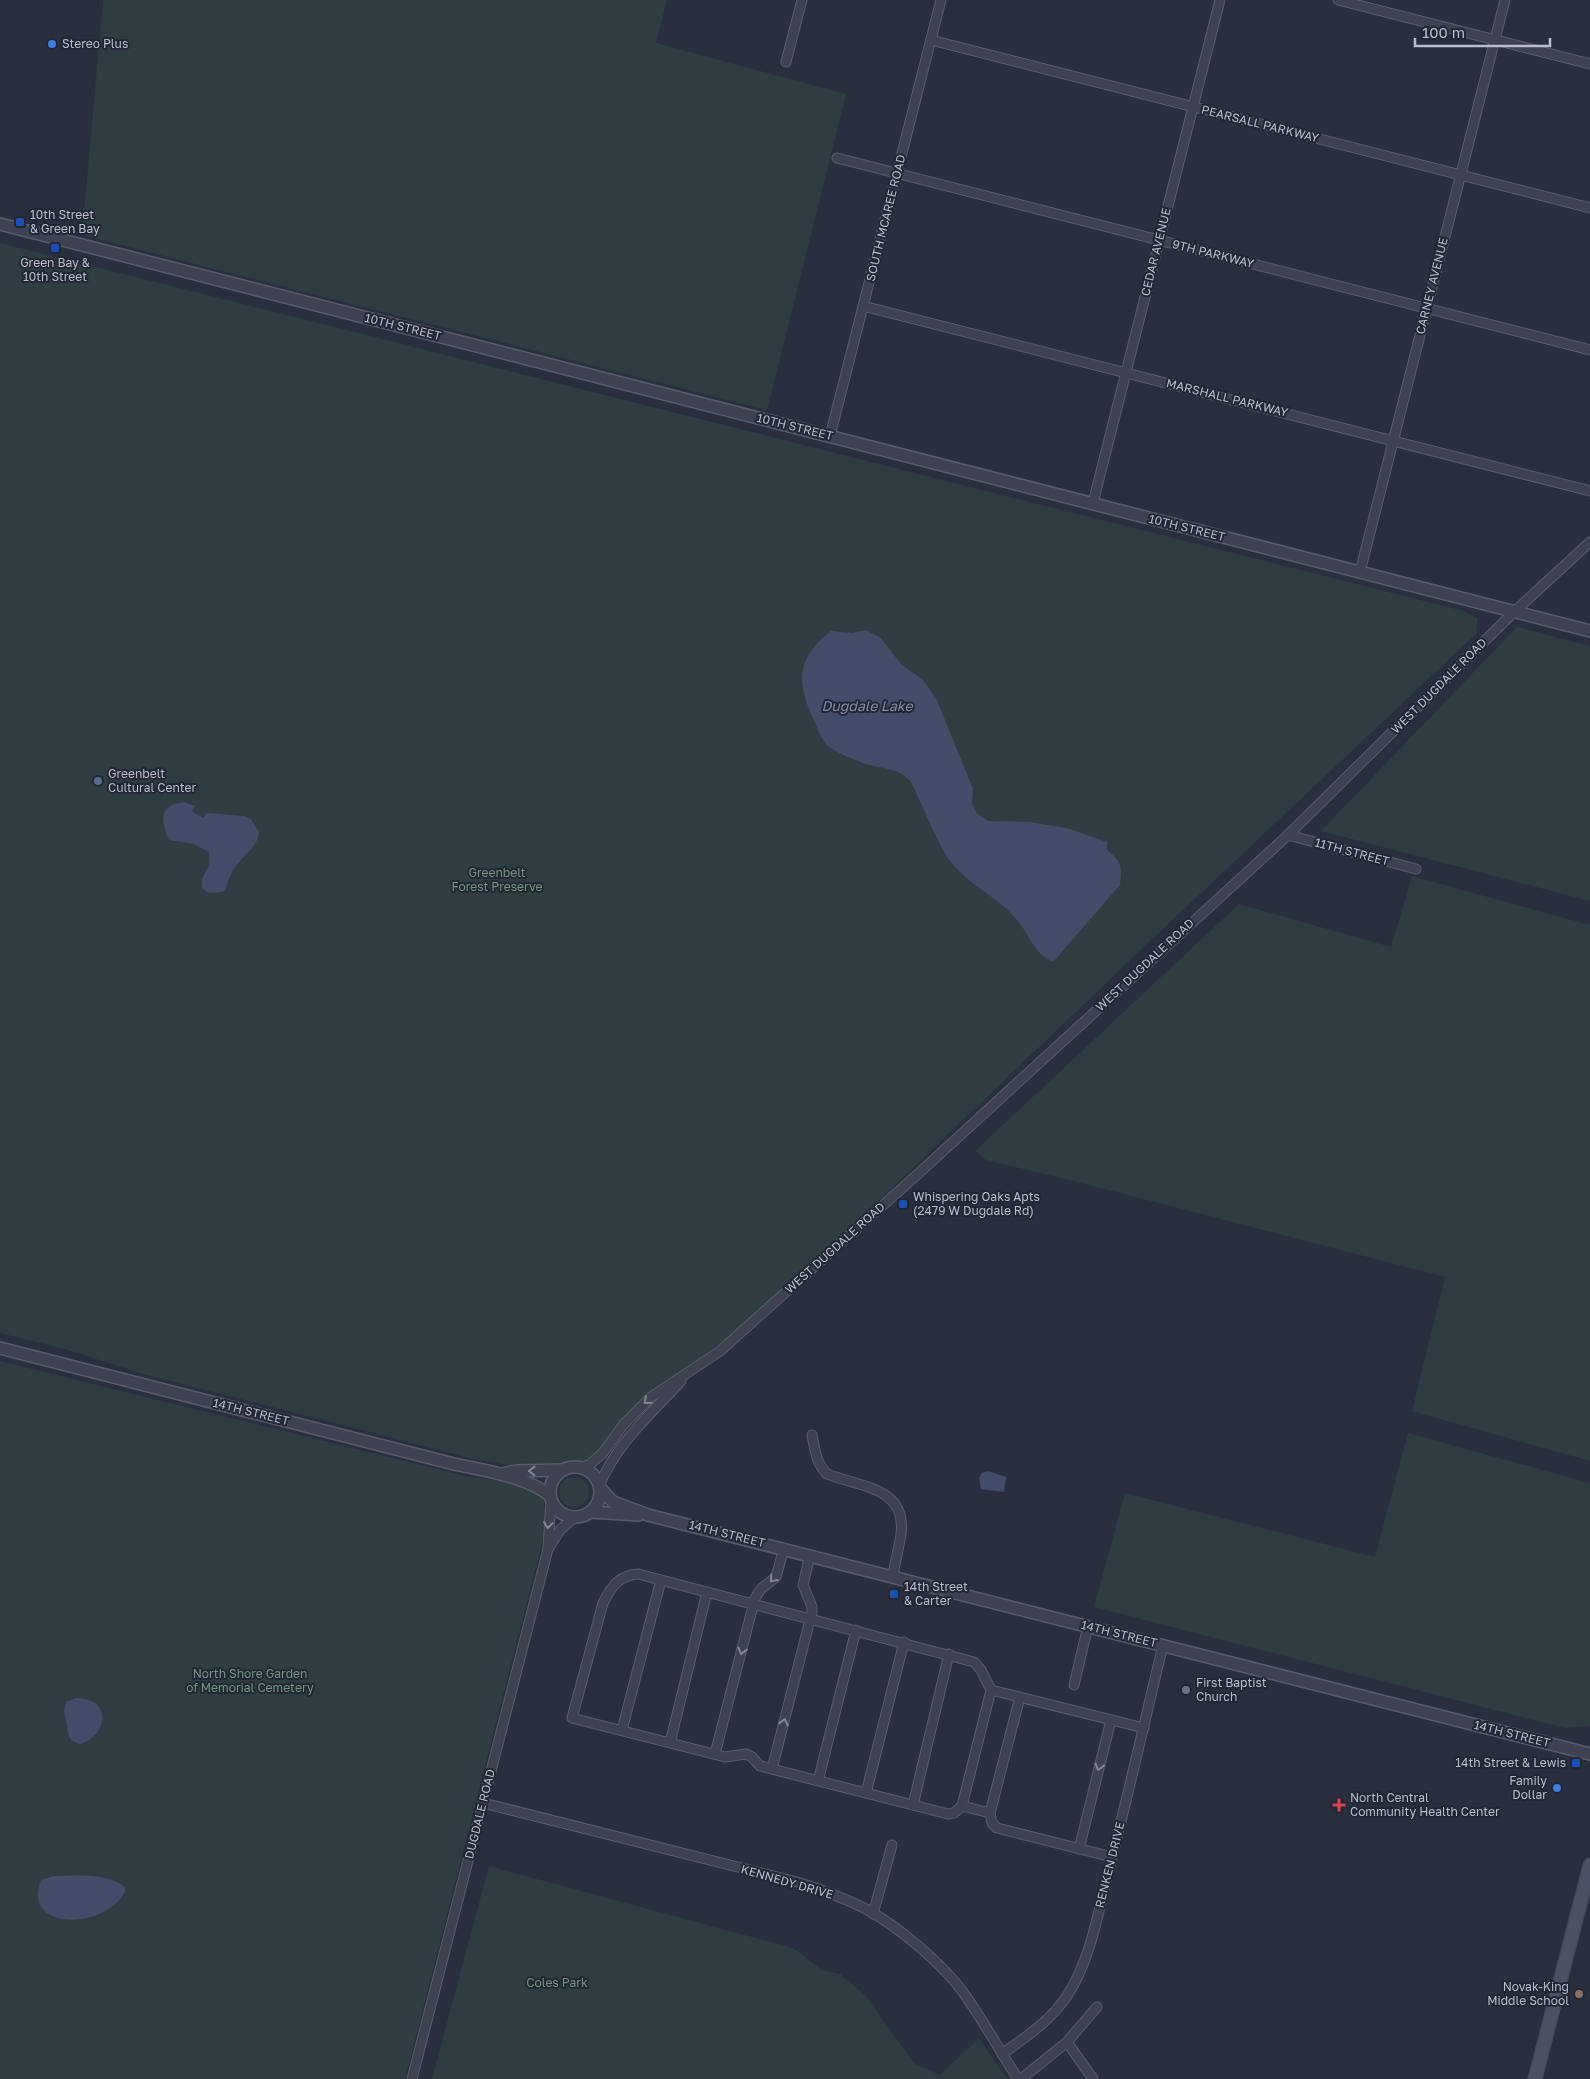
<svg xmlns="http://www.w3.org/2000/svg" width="1590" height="2079" font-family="'Golos Text',sans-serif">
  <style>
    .green { fill: #2d3d42 }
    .water { fill: #434c69 }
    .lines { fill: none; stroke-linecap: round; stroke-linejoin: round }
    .minor-casing { stroke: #595d6a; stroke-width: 11 }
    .tertiary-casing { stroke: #595d6a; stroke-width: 14 }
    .secondary-casing { stroke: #474b59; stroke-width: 15 }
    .minor { stroke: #3e4250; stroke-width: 9 }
    .tertiary { stroke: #3e4250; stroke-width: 11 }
    .secondary { stroke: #4c5163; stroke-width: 12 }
    .oneway { stroke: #838693 }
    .shop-dot { fill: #3f7fe0; stroke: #222735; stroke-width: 2 }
    .transit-dot { fill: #1a4fb4; stroke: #222735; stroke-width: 2 }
    .service-dot { fill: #5c6f8a; stroke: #222735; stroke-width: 2 }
    .worship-dot { fill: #6b7280; stroke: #222735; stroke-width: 2 }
    .health-dot { fill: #e0444e; stroke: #222735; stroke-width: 2 }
    .education-dot { fill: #8d6e63; stroke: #222735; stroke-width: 2 }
    .labels { text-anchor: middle; stroke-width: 4; stroke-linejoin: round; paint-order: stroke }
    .poi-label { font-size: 12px; fill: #bbbeca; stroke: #222735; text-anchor: start }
    .street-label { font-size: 12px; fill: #bbbeca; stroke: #222735 }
    .park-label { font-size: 12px; fill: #749883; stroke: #222735 }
    .water-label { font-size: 14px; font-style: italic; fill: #868fae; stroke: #222735 }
  </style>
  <rect width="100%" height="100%" fill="#2a2f40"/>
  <g class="green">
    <path d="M103 0H667L656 43 846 94 767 410 82 235Z"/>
    <path d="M0 243 1464 611 1477 618V633L1148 943 761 1313 626 1413 601 1450 593 1458 579 1463 534 1467 501 1464 470 1458 140 1373 65 1349 0 1333Z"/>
    <path d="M1517 627 1590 646V901L1321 831Z"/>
    <path d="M1412 876 1590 925V1461L1412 1411 1445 1277 1066 1179 986 1160 975 1151 1239 904 1391 947Z"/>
    <path d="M0 1361 469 1477C486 1480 536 1482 543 1499 546 1509 545 1522 545 1531L405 2079H0Z"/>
    <path d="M1408 1433 1590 1483V1726L1565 1728 1094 1607 1125 1493 1375 1557Z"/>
    <circle cx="574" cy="1492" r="15"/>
    <path d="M489 1866 793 1948 822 1970 840 1974 865 1995 915 2064 940 2075 979 2038 1007 2079H432Z"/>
  </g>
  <g class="water">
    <path d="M866 630 881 638 901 664 923 680 936 698 973 789 972 803 977 814 989 821 1029 822 1067 828 1107 842V850C1122 862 1122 866 1120 885L1053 962C1033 953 1030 935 1017 920 995 893 961 883 943 850 934 834 927 816 919 799 916 793 913 783 908 779 897 767 880 769 866 764 854 760 842 755 832 749 822 743 818 730 814 720 796 683 796 658 831 631L852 633Z"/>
    <path d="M184 802 195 806 192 811 203 818 207 813 244 816 251 819 259 832C259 847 239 858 232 872 229 878 227 885 225 891 215 894 199 895 202 880 203 874 208 870 209 864 210 861 209 856 209 852L194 844 169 840C160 820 159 805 184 802Z"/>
    <path d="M988 1471 1006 1477 1004 1492 981 1489 979 1478 982 1473Z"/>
    <path d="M76 1698C116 1699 105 1738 80 1744L72 1741 69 1737 64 1711 66 1702Z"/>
    <path d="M53 1876C75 1876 106 1872 125 1887V1891C106 1931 20 1931 41 1880Z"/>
  </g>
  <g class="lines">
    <g class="minor-casing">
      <g id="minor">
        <path d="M1338 0 1590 64"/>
        <path d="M931 40 1590 208"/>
        <path d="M786 62 802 0"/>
        <path d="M837 158 1590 350"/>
        <path d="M863 306 1590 491"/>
        <path d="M830 436 941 0"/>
        <path d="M1093 503 1220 0"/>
        <path d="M1360 572 1505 0"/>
        <path d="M1288 835 1416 869"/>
        <path d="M812 1435C815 1450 816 1463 827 1474 860 1487 907 1487 901 1534 899 1548 895 1562 893 1576"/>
        <path d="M581 1468 590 1464 602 1454 624 1424 651 1397 720 1351 919 1173 1288 835 1515 611 1590 542"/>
        <path d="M599 1486C617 1443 650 1415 681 1381"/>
        <path d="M548 1549 560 1530 575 1517"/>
        <path d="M638 1574 974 1662 981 1670 991 1690 962 1806 954 1813 948 1814 760 1766 752 1757 746 1754 725 1757 572 1718 603 1603C611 1587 619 1575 638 1574Z"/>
        <path d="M1074 1685 1088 1626"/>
        <path d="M991 1690 1144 1728"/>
        <path d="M622 1730 661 1580"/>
        <path d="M670 1743 707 1592"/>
        <path d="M715 1754 755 1598 761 1589 776 1577 784 1548"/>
        <path d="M772 1769 812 1612V1607L803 1585 810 1555"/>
        <path d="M818 1781 856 1630"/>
        <path d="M866 1793 904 1642"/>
        <path d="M483 1803 797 1882C820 1889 842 1897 864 1908 897 1925 944 1965 965 1995 984 2022 1000 2051 1018 2079"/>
        <path d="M913 1805 949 1654"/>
        <path d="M962 1806 990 1813 992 1823 997 1828 1112 1857"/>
        <path d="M990 1813 1020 1697"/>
        <path d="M1079 1849 1111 1720"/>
        <path d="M873 1914 892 1845"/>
        <path d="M1067 2042 1093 2079"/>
        <path d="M1002 2054C1026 2037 1050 2021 1067 1996 1091 1959 1098 1912 1109 1870 1128 1795 1145 1720 1163 1645"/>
        <path d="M412 2079 548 1549 551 1500"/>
        <path d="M1021 2079 1067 2042 1097 2007"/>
      </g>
    </g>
    <g class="tertiary-casing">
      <g id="tertiary">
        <path d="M0 224 1590 631"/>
        <path d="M0 1348 454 1464C485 1471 525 1476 549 1495"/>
        <circle cx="575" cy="1492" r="25"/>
        <path d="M502 1474 516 1471 562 1470"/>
        <path d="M600 1488 613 1502 648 1515 1590 1754"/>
        <path d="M590 1512 639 1515"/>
      </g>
    </g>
    <g class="secondary-casing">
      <path id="secondary" d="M1535 2079 1590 1865"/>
    </g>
    <use href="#minor" class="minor"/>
    <use href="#tertiary" class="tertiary"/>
    <use href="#secondary" class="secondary"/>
  </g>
  <defs><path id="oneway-chevron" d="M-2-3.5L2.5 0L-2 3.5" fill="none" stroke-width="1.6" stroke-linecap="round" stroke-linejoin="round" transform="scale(1.25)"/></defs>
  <g class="oneway">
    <use href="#oneway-chevron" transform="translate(647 1401) rotate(139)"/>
    <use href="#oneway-chevron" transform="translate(532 1471) rotate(180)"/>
    <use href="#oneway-chevron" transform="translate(548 1525) rotate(97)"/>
    <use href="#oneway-chevron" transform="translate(773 1579) rotate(130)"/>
    <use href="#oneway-chevron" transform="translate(742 1651) rotate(104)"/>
    <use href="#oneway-chevron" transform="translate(784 1722) rotate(-76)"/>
    <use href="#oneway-chevron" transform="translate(1099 1767) rotate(104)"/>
  </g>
  <g class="shop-dot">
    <circle cx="52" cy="44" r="5"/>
    <circle cx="1557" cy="1788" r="5"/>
  </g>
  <g class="transit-dot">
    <rect x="15" y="217" width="10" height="10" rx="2.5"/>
    <rect x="50" y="243" width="10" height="10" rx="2.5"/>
    <rect x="898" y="1199" width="10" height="10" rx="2.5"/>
    <rect x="889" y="1589" width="10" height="10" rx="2.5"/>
    <rect x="1571" y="1758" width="10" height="10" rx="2.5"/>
  </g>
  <circle class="service-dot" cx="98" cy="781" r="5"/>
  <circle class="worship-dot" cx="1186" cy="1690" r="5"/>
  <path class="health-dot" d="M1336.5 1797.5h5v5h5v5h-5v5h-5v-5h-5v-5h5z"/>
  <circle class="education-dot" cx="1579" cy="1994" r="5"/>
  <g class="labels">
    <g class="poi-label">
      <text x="62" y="48">Stereo Plus</text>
      <text x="30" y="219">10th Street<tspan x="30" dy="14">&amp; Green Bay</tspan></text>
      <text x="55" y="267" text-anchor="middle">Green Bay &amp;<tspan x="55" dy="14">10th Street</tspan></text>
      <text x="108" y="778">Greenbelt<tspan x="108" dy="14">Cultural Center</tspan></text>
      <text x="913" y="1201">Whispering Oaks Apts<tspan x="913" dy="14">(2479 W Dugdale Rd)</tspan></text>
      <text x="904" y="1591">14th Street<tspan x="904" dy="14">&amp; Carter</tspan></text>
      <text x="1196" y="1687">First Baptist<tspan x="1196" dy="14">Church</tspan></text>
      <text x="1566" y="1767" text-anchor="end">14th Street &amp; Lewis</text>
      <text x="1547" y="1785" text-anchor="end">Family<tspan x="1547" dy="14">Dollar</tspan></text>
      <text x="1350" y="1802">North Central<tspan x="1350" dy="14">Community Health Center</tspan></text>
      <text x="1569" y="1991" text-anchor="end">Novak-King<tspan x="1569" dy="14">Middle School</tspan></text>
    </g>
    <g class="street-label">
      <text transform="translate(1260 124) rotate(14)" y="4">PEARSALL PARKWAY</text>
      <text transform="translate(886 218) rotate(-76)" y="4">SOUTH MCAREE ROAD</text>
      <text transform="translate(1156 252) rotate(-76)" y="4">CEDAR AVENUE</text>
      <text transform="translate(1213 254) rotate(14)" y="4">9TH PARKWAY</text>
      <text transform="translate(1432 286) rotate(-76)" y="4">CARNEY AVENUE</text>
      <text transform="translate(403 327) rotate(14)" y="4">10TH STREET</text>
      <text transform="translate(1227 398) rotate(14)" y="4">MARSHALL PARKWAY</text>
      <text transform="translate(795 427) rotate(14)" y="4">10TH STREET</text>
      <text transform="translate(1187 528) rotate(14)" y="4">10TH STREET</text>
      <text transform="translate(1439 686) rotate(-45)" y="4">WEST DUGDALE ROAD</text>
      <text transform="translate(1352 852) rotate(15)" y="4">11TH STREET</text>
      <text transform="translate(1145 965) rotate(-43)" y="4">WEST DUGDALE ROAD</text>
      <text transform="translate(835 1248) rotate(-42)" y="4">WEST DUGDALE ROAD</text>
      <text transform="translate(251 1412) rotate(14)" y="4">14TH STREET</text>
      <text transform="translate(727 1534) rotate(14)" y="4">14TH STREET</text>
      <text transform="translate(1119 1634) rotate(14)" y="4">14TH STREET</text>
      <text transform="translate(1512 1734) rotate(14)" y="4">14TH STREET</text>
      <text transform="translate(480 1814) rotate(-76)" y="4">DUGDALE ROAD</text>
      <text transform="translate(1110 1865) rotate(-76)" y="4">RENKEN DRIVE</text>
      <text transform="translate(787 1882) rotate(16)" y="4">KENNEDY DRIVE</text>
    </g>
    <g class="park-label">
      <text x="497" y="877">Greenbelt<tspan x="497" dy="14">Forest Preserve</tspan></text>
      <text x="250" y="1678">North Shore Garden<tspan x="250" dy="14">of Memorial Cemetery</tspan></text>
      <text x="557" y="1987">Coles Park</text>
    </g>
    <g class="water-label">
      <text x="867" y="711">Dugdale Lake</text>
    </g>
  </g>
  <path d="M1415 38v8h135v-8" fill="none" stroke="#bbbeca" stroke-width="2.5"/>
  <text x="1422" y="38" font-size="15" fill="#bbbeca" stroke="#222735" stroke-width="4" paint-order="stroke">100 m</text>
</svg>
